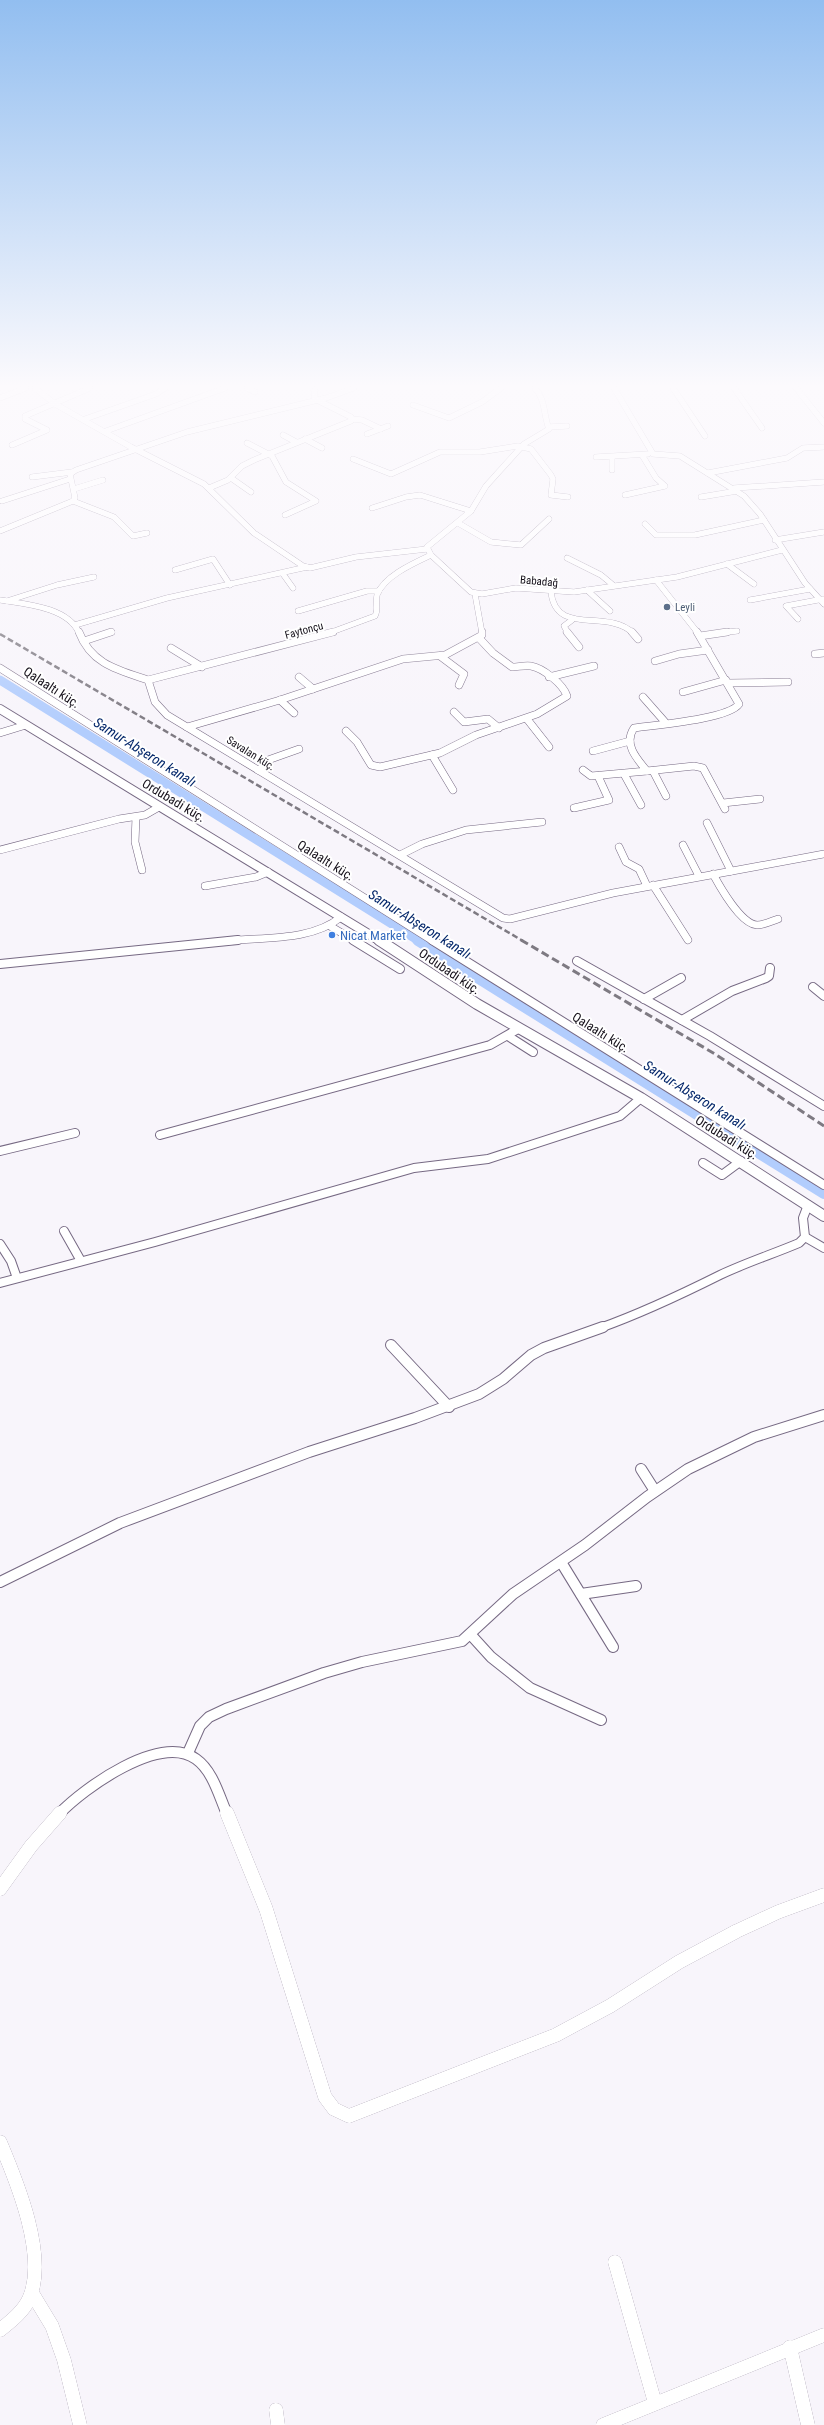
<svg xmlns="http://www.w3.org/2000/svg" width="824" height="2425" font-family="'Roboto Condensed',sans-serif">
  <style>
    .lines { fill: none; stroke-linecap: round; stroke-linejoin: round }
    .canal-far1 { stroke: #b2cdfd; stroke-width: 9 }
    .canal { stroke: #b2cdfd; stroke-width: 12 }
    .minor-far4-casing { stroke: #766983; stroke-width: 6 }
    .minor-far3-casing { stroke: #766983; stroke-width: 8 }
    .minor-far2-casing { stroke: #766983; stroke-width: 10 }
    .minor-far1-casing { stroke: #766983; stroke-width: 12 }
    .minor-casing { stroke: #766983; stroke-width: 14 }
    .tertiary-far1-casing { stroke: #766983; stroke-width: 10 }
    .tertiary-casing { stroke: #766983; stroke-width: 12 }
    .minor-far4 { stroke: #fff; stroke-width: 5.5 }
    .minor-far3 { stroke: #fff; stroke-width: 7 }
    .minor-far2 { stroke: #fff; stroke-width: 8 }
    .minor-far1 { stroke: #fff; stroke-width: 10 }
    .minor { stroke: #fff; stroke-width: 14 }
    .tertiary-far1 { stroke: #fff; stroke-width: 8 }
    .tertiary { stroke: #fff; stroke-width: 10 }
    .rail-far1 { stroke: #7e7a82; stroke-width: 2.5; stroke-dasharray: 6 3; stroke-linecap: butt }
    .rail { stroke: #7e7a82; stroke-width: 3; stroke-dasharray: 8 4; stroke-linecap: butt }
    .service-dot { fill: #5c6f8a; stroke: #fff; stroke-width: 1.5 }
    .shop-dot { fill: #3f7fe0; stroke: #fff; stroke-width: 1.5 }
    .labels { text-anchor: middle; stroke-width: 4; stroke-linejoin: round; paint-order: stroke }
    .far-street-label { font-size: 11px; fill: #15101a; stroke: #fff }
    .far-service-label { font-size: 11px; fill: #4e5e75; stroke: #fff; text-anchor: start }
    .street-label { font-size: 13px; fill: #15101a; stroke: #fff }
    .shop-label { font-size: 13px; fill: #366cbe; stroke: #fff; text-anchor: start }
    .water-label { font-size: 14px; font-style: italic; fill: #05286b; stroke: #fff }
  </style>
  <rect width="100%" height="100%" fill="#f8f5fb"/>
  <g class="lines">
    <path class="canal-far1" d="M0 680 419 941"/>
    <path class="canal" d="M418 940 824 1193"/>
    <g class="minor-far4-casing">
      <g id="minor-far4">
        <path d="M35 388 55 404 131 447 204 484 254 533 303 566 310 568 356 557 427 549"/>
        <path d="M247 388 255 392"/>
        <path d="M535 388C546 401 543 413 549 429L524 444 486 486 471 511 427 547 431 555 471 592 482 594 516 588 574 592 677 577 782 550"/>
        <path d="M614 388 653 454 680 456 744 496 760 514 805 583 824 604"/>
        <path d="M673 388 705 436"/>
        <path d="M734 388 762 428"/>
        <path d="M796 388 824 423"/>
        <path d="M0 398 26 388"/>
        <path d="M413 405 449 418 482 402 501 388"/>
        <path d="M85 419 156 394 165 388"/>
        <path d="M352 419 362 420 381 429"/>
        <path d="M549 427 567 426"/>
        <path d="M106 431 225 388"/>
        <path d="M367 434 388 426"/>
        <path d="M283 435 296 442"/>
        <path d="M305 439 322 448"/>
        <path d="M247 443 272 456 286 482 316 501 285 515"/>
        <path d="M12 445 47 430 25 419V416L90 388"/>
        <path d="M596 457 648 454"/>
        <path d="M612 457V470"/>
        <path d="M353 459 391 474 440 452H480L518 446 531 449 551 475 553 479 551 495 568 497"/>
        <path d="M708 473 787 458 803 448 824 447"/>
        <path d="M32 477 72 472"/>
        <path d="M231 478 251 492"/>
        <path d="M209 488 228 480 242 466 254 460 351 421V417L317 400 314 397 315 389"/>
        <path d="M734 488 824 482"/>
        <path d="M74 489 103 480"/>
        <path d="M625 495 665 486 656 478 642 455"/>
        <path d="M701 497 737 491"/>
        <path d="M2 501 70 479"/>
        <path d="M73 501 114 517 133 536 147 533"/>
        <path d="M372 508 406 497 420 495 471 511"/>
        <path d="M458 523 491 542 521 545 549 519"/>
        <path d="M645 524 656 535H695L764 520"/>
        <path d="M0 531 73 501 75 498 70 474 76 470 187 432 326 398 354 388"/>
        <path d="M775 540 824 532"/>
        <path d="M567 558 601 575 613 585"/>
        <path d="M727 564 754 584"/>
        <path d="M175 570 213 559 230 585"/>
        <path d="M283 574 293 588"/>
        <path d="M656 580 698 633"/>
        <path d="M587 590 610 611"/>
        <path d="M551 592C556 637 607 608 633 633"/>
        <path d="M475 594 482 633"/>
        <path d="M0 600C25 604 68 607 79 633"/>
        <path d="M750 600 810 589"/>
        <path d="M7 601 57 585 94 577"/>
        <path d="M298 611 367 591H379"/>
        <path d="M798 619 786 606 823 599"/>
        <path d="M75 625 167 598 307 567"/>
        <path d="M108 633 112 632"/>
        <path d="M329 633 375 616C379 609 375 603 377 595 384 576 414 563 431 555"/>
        <path d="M568 633 564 626 572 620"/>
        <path d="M719 633 737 631"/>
      </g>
    </g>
    <g class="minor-far3-casing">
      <g id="minor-far3">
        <path d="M79 632C91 664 118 670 148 680L155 702 167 715 503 918 510 919 613 893 824 854"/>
        <path d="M567 632 579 647"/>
        <path d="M632 632 638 639"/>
        <path d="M700 636 727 632"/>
        <path d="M84 641 111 632"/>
        <path d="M171 648 202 667"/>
        <path d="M815 654 824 653"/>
        <path d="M440 656 464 674 459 685"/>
        <path d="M655 661 679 654 708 650"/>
        <path d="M0 668 433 941"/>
        <path d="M299 677 313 689"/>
        <path d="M549 677 594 666"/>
        <path d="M148 680 333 632"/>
        <path d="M728 683 788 682"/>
        <path d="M683 692 726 680"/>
        <path d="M643 697 665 722"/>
        <path d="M280 700 294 713"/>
        <path d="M454 712 464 722 488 719 499 728"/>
        <path d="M527 719 549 747"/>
        <path d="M187 727 280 700 403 659 445 655 482 635V632"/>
        <path d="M346 731 357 742 371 765 380 767 440 753 476 735 537 714 567 696C563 684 543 668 531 666 525 665 518 667 512 667L493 653 479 638"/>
        <path d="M0 733 26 725"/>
        <path d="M593 751 630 741"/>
        <path d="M432 755 453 790"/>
        <path d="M258 770 267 764 268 760 299 749"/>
        <path d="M583 770 591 776 647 771C637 759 623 744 634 728 655 725 729 719 739 704L697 632"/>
        <path d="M647 771 694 766 703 768 725 809"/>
        <path d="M653 771 666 796"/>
        <path d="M624 774 641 805"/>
        <path d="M723 803 760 799"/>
        <path d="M574 808 609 800 598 776"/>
        <path d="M136 817 135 842 142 870"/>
        <path d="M707 823 731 871"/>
        <path d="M683 845 699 876"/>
        <path d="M619 847 626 862 639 869 647 886"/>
        <path d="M0 850 119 819 145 815 159 807"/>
        <path d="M400 855 422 844 466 830 542 822"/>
        <path d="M713 874C720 887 741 924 757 925 764 925 772 921 778 919"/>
        <path d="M653 885 688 940"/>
        <path d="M205 886 256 877 268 872"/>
        <path d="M330 926 355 941"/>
        <path d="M228 941C264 937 312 941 341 917"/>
      </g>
    </g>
    <g class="minor-far2-casing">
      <g id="minor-far2">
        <path d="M353 940 400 969"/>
        <path d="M432 940 824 1185"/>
        <path d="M577 961 710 1036 824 1106"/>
        <path d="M0 964 238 940"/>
        <path d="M813 987 824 996"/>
        <path d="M644 999 681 978"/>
        <path d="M682 1020 732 991 766 978 769 976 770 968"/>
        <path d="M508 1036 533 1052"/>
        <path d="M160 1135 490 1045 518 1029"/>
        <path d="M0 1151 75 1133"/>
        <path d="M703 1163 722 1175 741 1161"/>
        <path d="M64 1231 81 1261"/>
        <path d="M805 1237 824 1248"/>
        <path d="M0 1244 11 1261 17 1278"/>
        <path d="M0 1283 155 1242 414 1168 488 1159 620 1116 641 1098"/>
        <path d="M600 1328C642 1313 680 1295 720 1275 745 1263 773 1254 799 1243L805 1237 803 1218 808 1205"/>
      </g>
    </g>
    <g class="minor-far1-casing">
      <g id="minor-far1">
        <path d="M391 1345 449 1407"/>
        <path d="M641 1469 655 1491"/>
        <path d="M561 1562 613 1647"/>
        <path d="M0 1582 120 1523 309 1452 415 1418 479 1394 503 1379 531 1355 544 1348 603 1327"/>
        <path d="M581 1594 636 1586"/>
        <path d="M471 1635 491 1657 530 1688 601 1720"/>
        <path d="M188 1753 200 1726 209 1717 226 1709 324 1673 362 1662 462 1641 513 1594 585 1545 647 1497 688 1469 754 1437 824 1415"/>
        <path d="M59 1814C84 1788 160 1733 196 1759 213 1771 219 1796 227 1814"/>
      </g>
    </g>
    <g class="minor-casing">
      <g id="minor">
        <path d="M227 1813 266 1909 325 2097 334 2109 349 2116 556 2035 610 2006 679 1962 737 1931 778 1912 824 1895"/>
        <path d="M0 1889 31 1846 60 1813"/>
        <path d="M0 2142C17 2182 48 2257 29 2299 23 2312 11 2321 0 2330"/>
        <path d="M615 2262 655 2403"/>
        <path d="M32 2293 52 2326 64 2360 80 2425"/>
        <path d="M790 2347 808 2425"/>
        <path d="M276 2410 278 2425"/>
        <path d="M603 2425 824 2335"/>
      </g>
    </g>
    <g class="tertiary-far1-casing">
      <path id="tertiary-far1" d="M0 709 380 941"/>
    </g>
    <g class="tertiary-casing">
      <path id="tertiary" d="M379 940 477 1004 641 1098 824 1216"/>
    </g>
    <use href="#minor-far4" class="minor-far4"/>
    <use href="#minor-far3" class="minor-far3"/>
    <use href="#minor-far2" class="minor-far2"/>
    <use href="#minor-far1" class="minor-far1"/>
    <use href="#minor" class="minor"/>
    <use href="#tertiary-far1" class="tertiary-far1"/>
    <use href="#tertiary" class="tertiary"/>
    <path class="rail-far1" d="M0 634 523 941"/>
    <path class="rail" d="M521 940 715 1054 824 1126"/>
  </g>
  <linearGradient id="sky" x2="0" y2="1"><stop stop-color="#92bef0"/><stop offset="0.53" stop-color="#fcfafd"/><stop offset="1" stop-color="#fcfafd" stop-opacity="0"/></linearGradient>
  <rect width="824" height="728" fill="url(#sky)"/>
  <circle class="service-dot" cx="667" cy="607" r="4"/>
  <circle class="shop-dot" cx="332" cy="935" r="4"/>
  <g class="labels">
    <g class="far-street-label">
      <text transform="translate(539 581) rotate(5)" y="4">Babadağ</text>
      <text transform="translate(304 630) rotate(-15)" y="4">Faytonçu</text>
      <text transform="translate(251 753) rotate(32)" y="4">Savalan küç.</text>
    </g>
    <g class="far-service-label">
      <text x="675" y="611">Leyli</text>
    </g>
    <g class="street-label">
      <text transform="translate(52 687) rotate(33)" y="5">Qalaaltı küç.</text>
      <text transform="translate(174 800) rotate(31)" y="5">Ordubadi küç.</text>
      <text transform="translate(326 860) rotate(32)" y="5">Qalaaltı küç.</text>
      <text transform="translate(450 971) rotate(34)" y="5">Ordubadi küç.</text>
      <text transform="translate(601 1032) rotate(32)" y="5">Qalaaltı küç.</text>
      <text transform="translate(727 1137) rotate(32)" y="5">Ordubadi küç.</text>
    </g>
    <g class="shop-label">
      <text x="340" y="940">Nicat Market</text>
    </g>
    <g class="water-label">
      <text transform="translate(145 752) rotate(32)" y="5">Samur-Abşeron kanalı</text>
      <text transform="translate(420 924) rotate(32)" y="5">Samur-Abşeron kanalı</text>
      <text transform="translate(695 1095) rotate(32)" y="5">Samur-Abşeron kanalı</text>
    </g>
  </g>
</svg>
